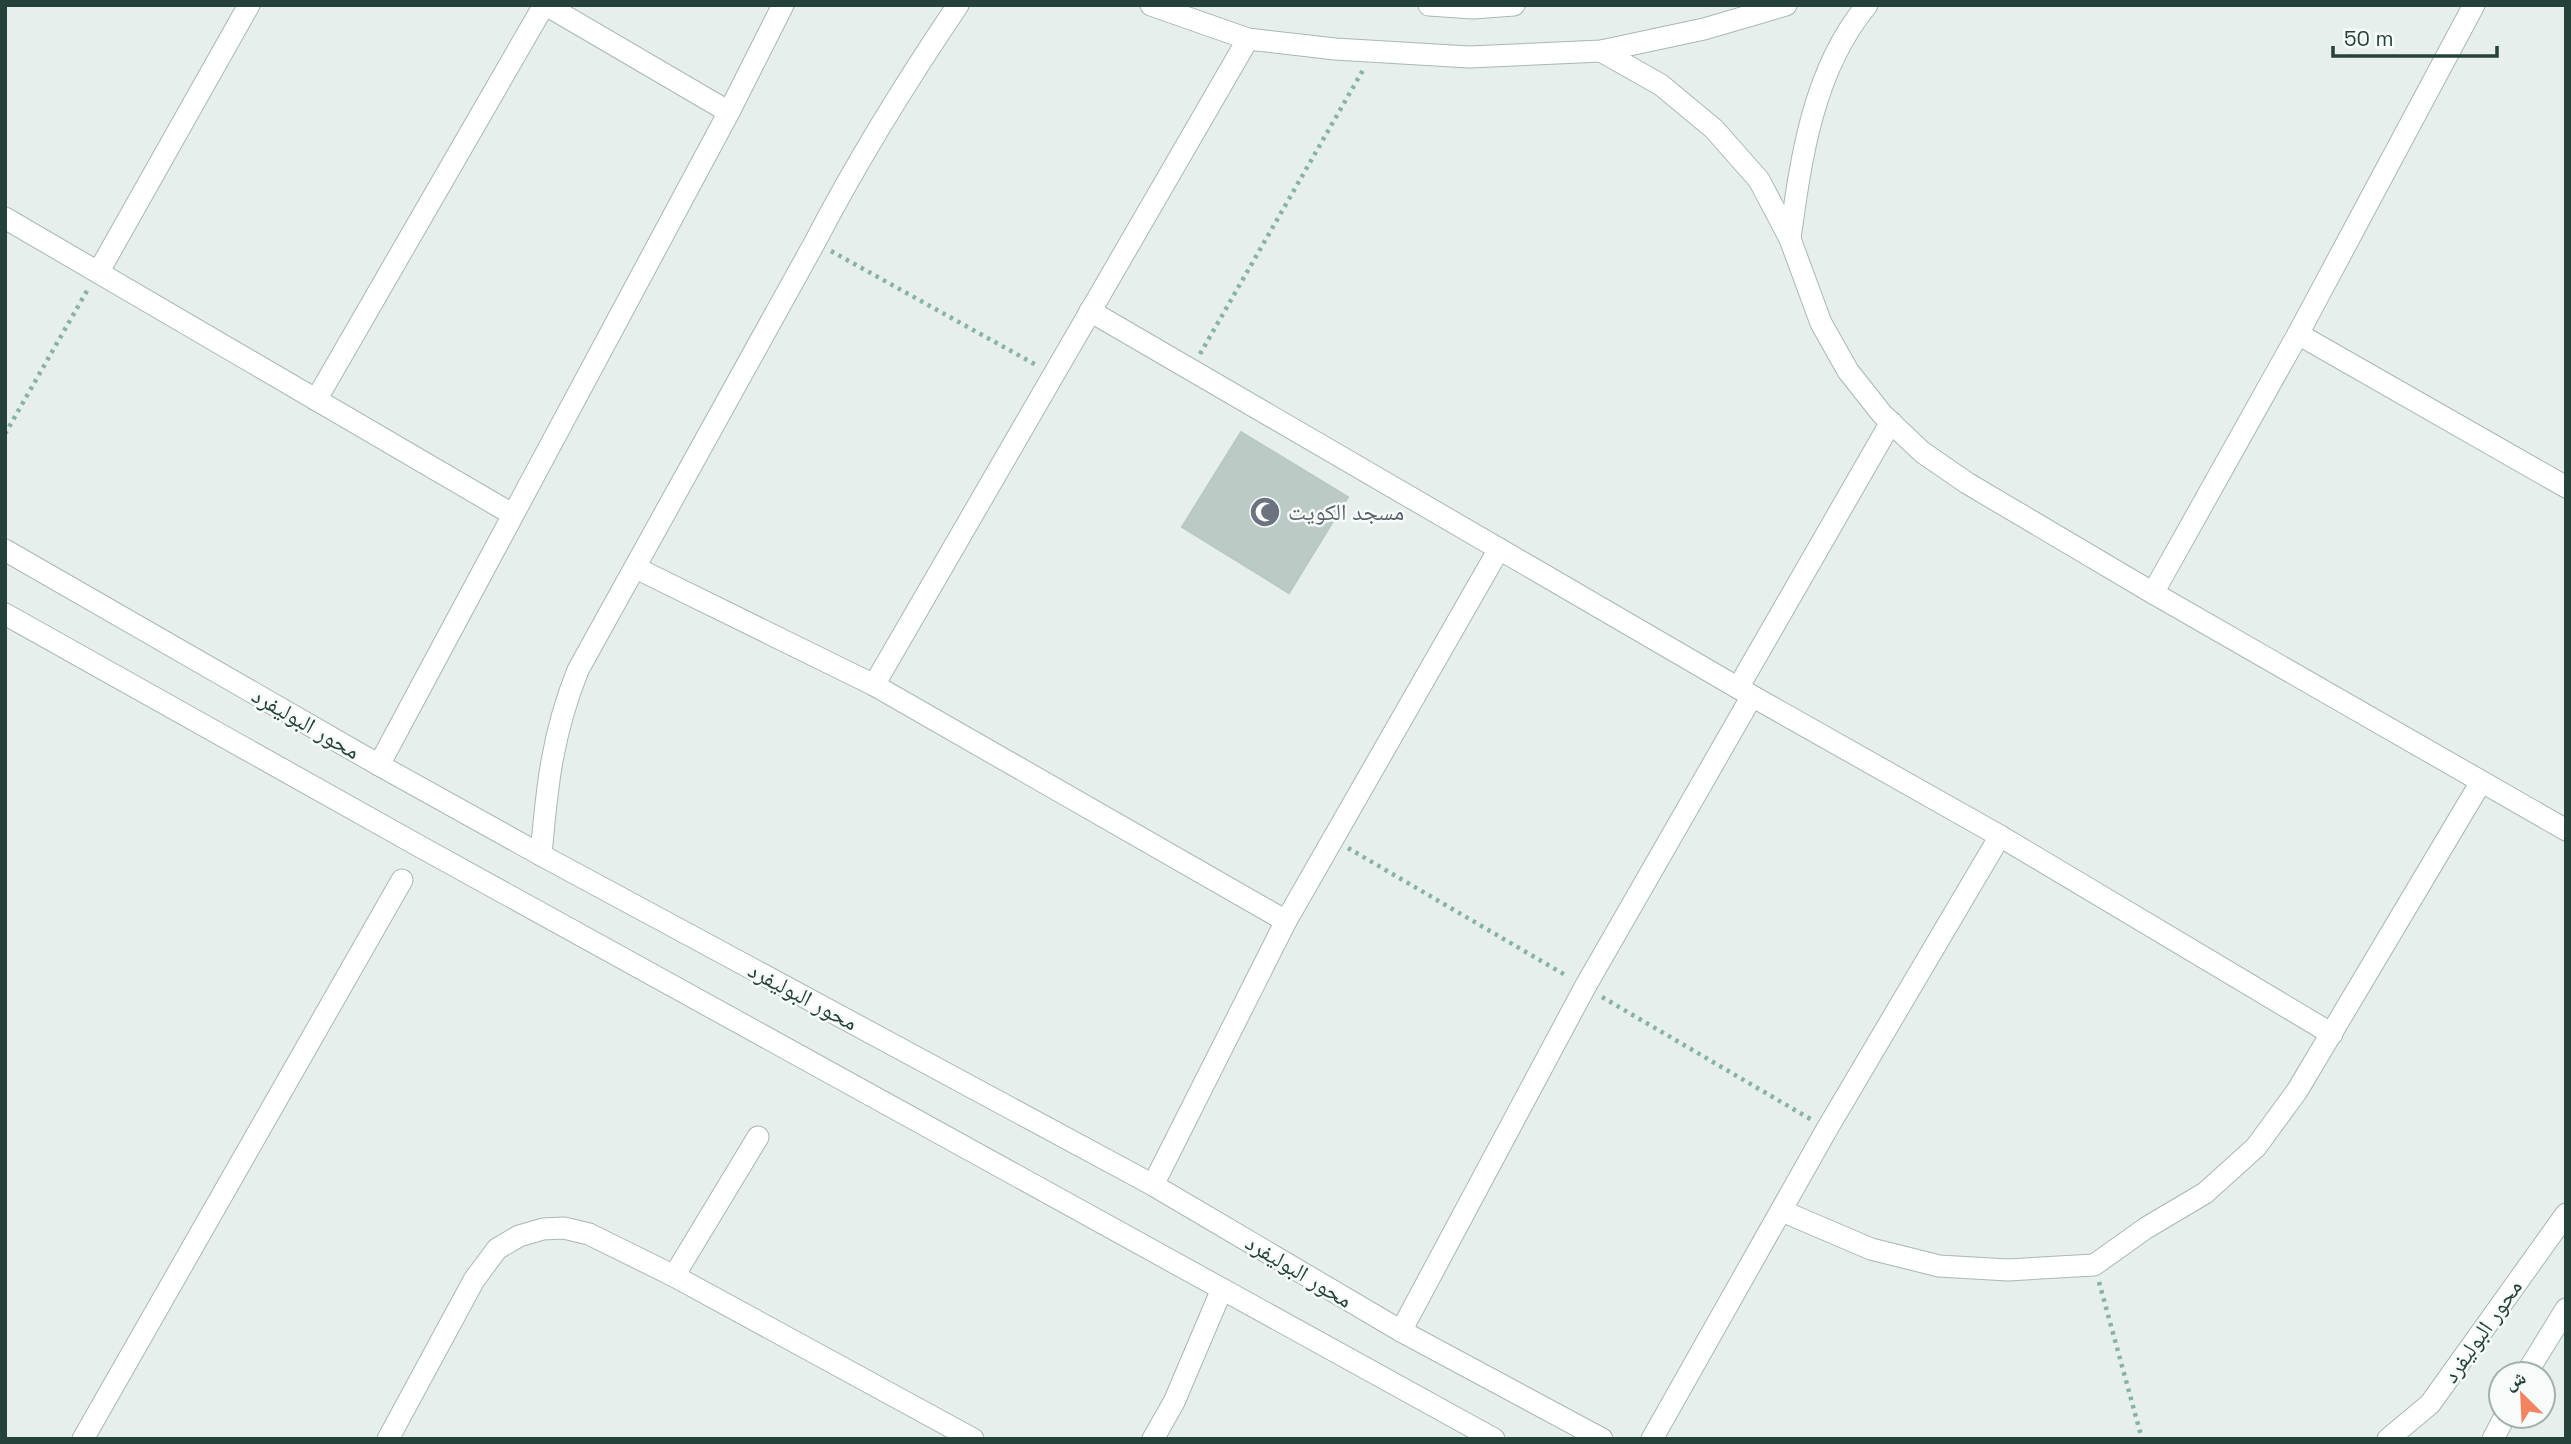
<svg xmlns="http://www.w3.org/2000/svg" width="2571" height="1444" font-family="'Space Grotesk','Noto Naskh Arabic',sans-serif">
  <style>
    .building { fill: #bbcac4; stroke: #b8c9c2; stroke-width: 2 }
    .lines { fill: none; stroke-linecap: round; stroke-linejoin: round }
    .minor-casing { stroke: #a8b8b2; stroke-width: 23 }
    .path { stroke: #86b3a5; stroke-width: 4.5; stroke-dasharray: 3.5 5; stroke-linecap: butt }
    .minor { stroke: #fff; stroke-width: 21 }
    .labels { text-anchor: middle; stroke-width: 5; stroke-linejoin: round; paint-order: stroke }
    .worship-label { font-size: 23px; fill: #5b616d; stroke: #f7fbf9; text-anchor: start }
    .street-label { font-size: 23px; fill: #24423a; stroke: #f7fbf9 }
  </style>
  <rect width="100%" height="100%" fill="#e6efeb"/>
  <path class="building" d="M1241 432 1348 497 1289 593 1182 527Z"/>
  <g class="lines">
    <g class="minor-casing">
      <g id="minor">
        <path d="M546 5 729 112"/>
        <path d="M1151 5 1248 39 1335 49 1469 57 1601 51 1704 29 1786 5"/>
        <path d="M1429 5 1473 8 1514 5"/>
        <path d="M1601 51 1661 85 1714 129 1759 180 1790 239 1821 323 1848 371 1882 414 1922 452 1967 483 2153 593 2566 830"/>
        <path d="M5 218 512 514"/>
        <path d="M1790 239C1801 158 1813 70 1867 5"/>
        <path d="M99 271 249 5"/>
        <path d="M1090 311 1752 696 2000 836 2332 1034"/>
        <path d="M2298 334 2566 487"/>
        <path d="M316 400 544 5"/>
        <path d="M5 550 379 765 541 855 1153 1185 1401 1331 1602 1439"/>
        <path d="M636 568 874 685 1286 921"/>
        <path d="M2153 593 2298 334 2474 5"/>
        <path d="M5 614 419 846 1494 1439"/>
        <path d="M874 685 1248 39"/>
        <path d="M1738 688 1891 422"/>
        <path d="M379 765 729 112 783 5"/>
        <path d="M541 855C547 786 552 735 578 670L815 242C858 159 906 82 958 5"/>
        <path d="M1153 1185 1286 921 1499 549"/>
        <path d="M1782 1211 1871 1249 1939 1266 2008 1270 2094 1265 2146 1228 2205 1193 2256 1147 2297 1091 2481 782"/>
        <path d="M674 1276 758 1137"/>
        <path d="M1401 1331 1585 987 1752 696"/>
        <path d="M2526 1374 2566 1309"/>
        <path d="M83 1439 402 880"/>
        <path d="M388 1439 474 1280 497 1249 519 1236 543 1229 564 1228 589 1234 674 1276 973 1439"/>
        <path d="M1153 1439 1174 1402 1222 1289"/>
        <path d="M1652 1439 1827 1129 2000 836"/>
        <path d="M2388 1439 2430 1404 2566 1214"/>
        <path d="M2493 1439 2505 1416"/>
      </g>
    </g>
    <g class="path">
      <path d="M831 251 1038 366"/>
      <path d="M1200 354 1363 70"/>
      <path d="M5 434 88 289"/>
      <path d="M1348 848 1567 976"/>
      <path d="M1602 997 1812 1120"/>
      <path d="M2099 1282 2142 1439"/>
    </g>
    <use href="#minor" class="minor"/>
  </g>
  <defs>
    <g id="mosque-disc" transform="scale(1.575)"><circle r="9.5" fill="#6b7280" stroke="#f7fbf9"/><path d="M3.5-4.9A6 6 0 1 0 3.5 4.9A5 5 0 1 1 3.5-4.9Z" fill="#fff"/></g>
  </defs>
  <g fill-rule="evenodd">
    <use href="#mosque-disc" x="1265" y="512"/>
  </g>
  <g class="labels">
    <g class="worship-label">
      <text x="1288" y="520">مسجد الكويت</text>
    </g>
    <g class="street-label">
      <text transform="translate(306 723) rotate(30)" y="8">محور البوليفرد</text>
      <text transform="translate(803 996) rotate(28)" y="8">محور البوليفرد</text>
      <text transform="translate(1299 1271) rotate(31)" y="8">محور البوليفرد</text>
      <text transform="translate(2482 1331) rotate(-55)" y="8">محور البوليفرد</text>
    </g>
  </g>
  <rect width="2571" height="1444" fill="none" stroke="#24423a" stroke-width="14"/>
  <g transform="translate(2522 1395) rotate(336)"><circle r="33" fill="#f7fbf9" stroke="#a3b1ad" stroke-width="2"/>
  <path d="M0-5L12 26L0 18L-12 26Z" fill="#f4845f"/>
  <text y="-10" font-size="19" font-weight="bold" text-anchor="middle" fill="#24423a">ش</text>
  </g>
  <path d="M2333 46v10h164v-10" fill="none" stroke="#24423a" stroke-width="3.5"/>
  <text x="2344" y="46" font-size="21" fill="#24423a" stroke="#f7fbf9" stroke-width="5" paint-order="stroke">50 m</text>
</svg>
